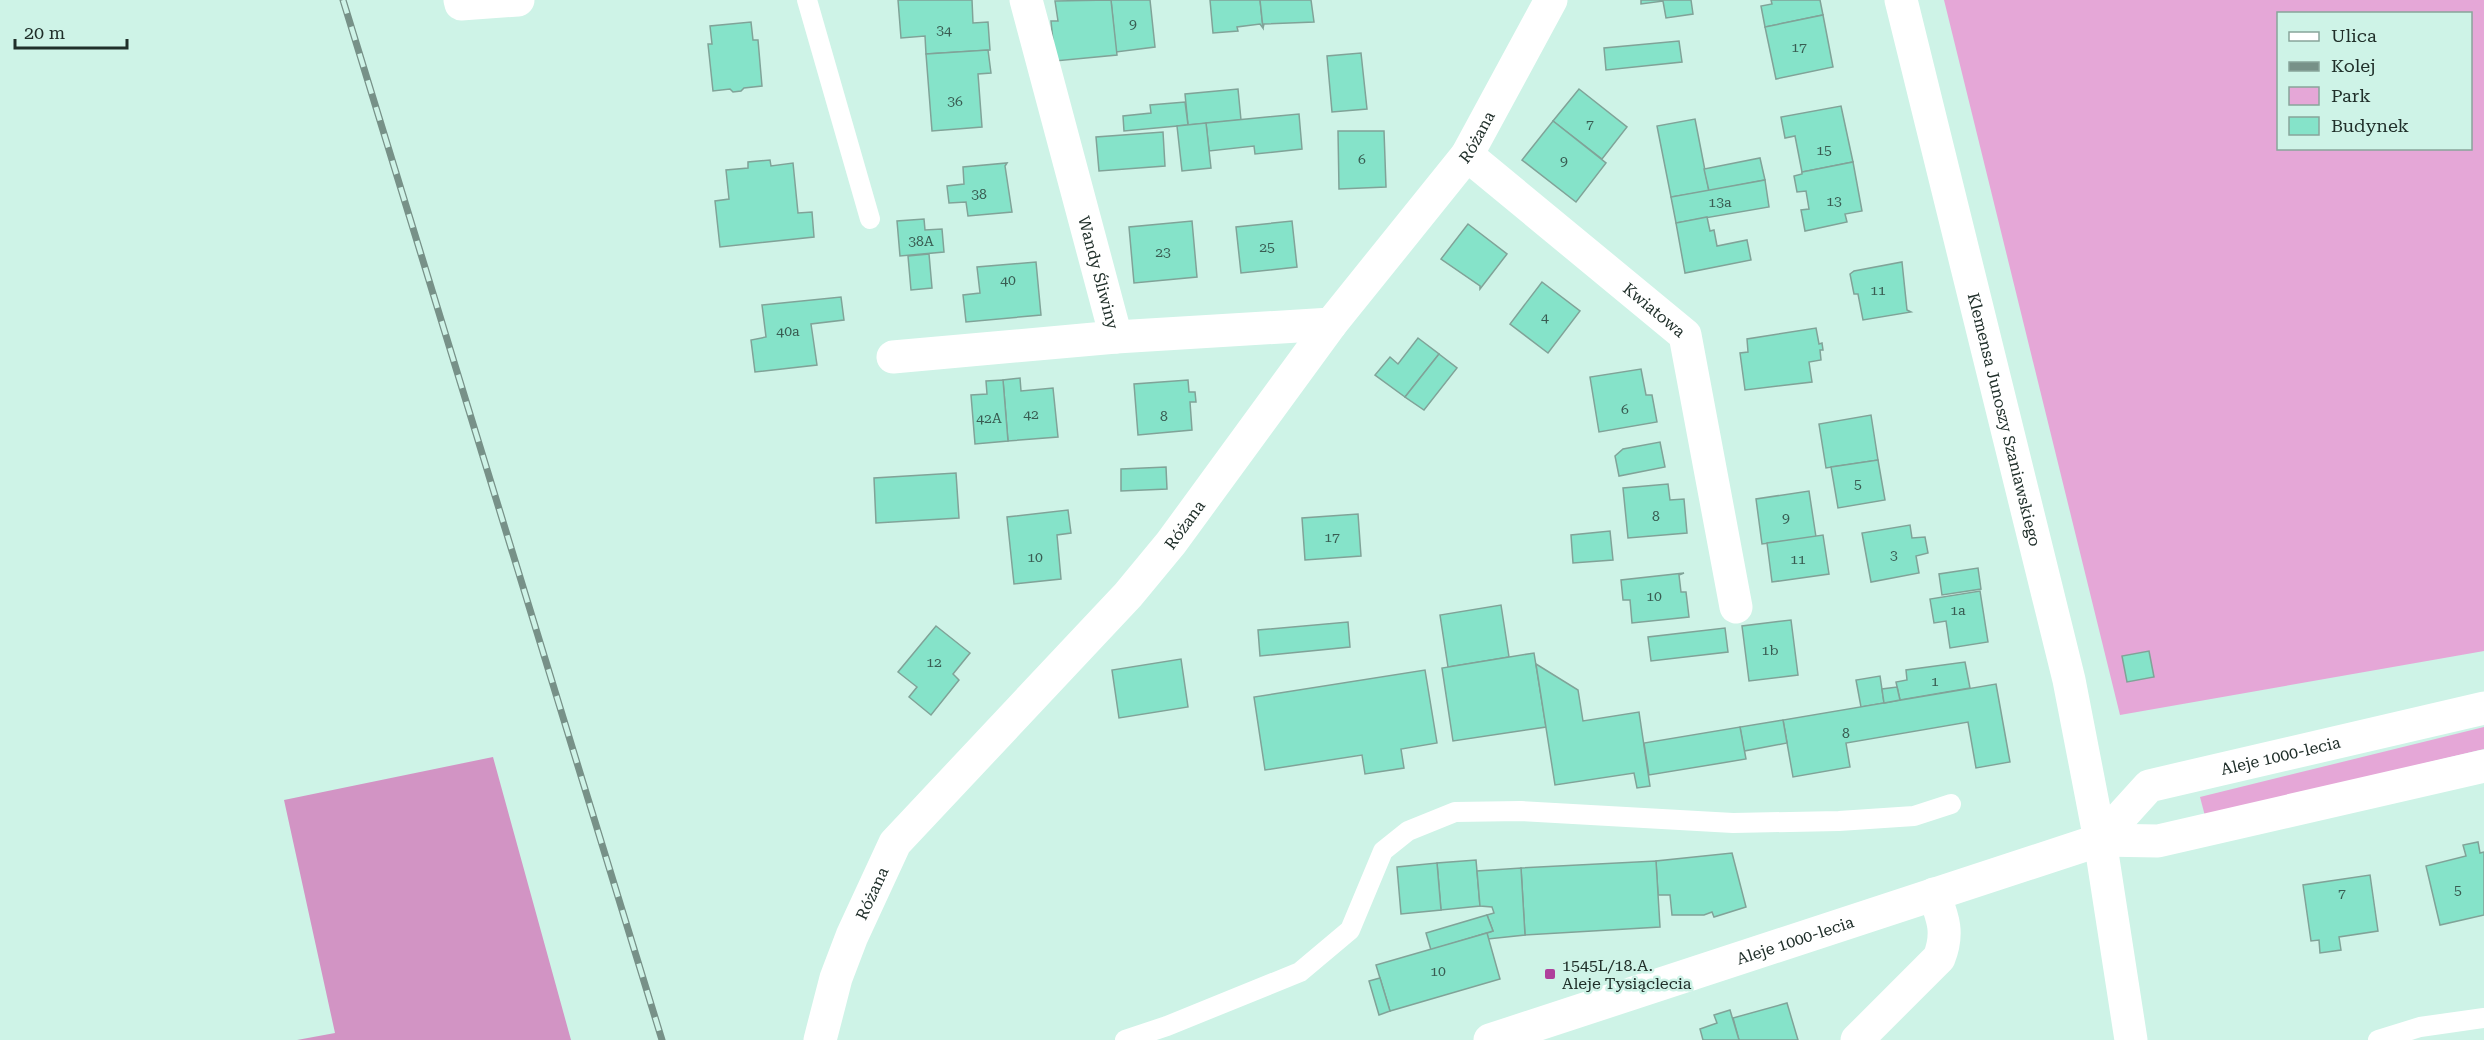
<svg xmlns="http://www.w3.org/2000/svg" width="2484" height="1040" font-family="'Roboto Serif',serif">
  <style>
    .green { fill: #e5a7d7; fill-rule: evenodd }
    .forest { fill: #d294c4 }
    .building { fill: #85e3c9; stroke: #80a398; stroke-width: 1.5 }
    .lines { fill: none; stroke-linecap: round; stroke-linejoin: round }
    .service { stroke: #fff; stroke-width: 20 }
    .minor { stroke: #fff; stroke-width: 33 }
    .tertiary { stroke: #fff; stroke-width: 33 }
    .rail-casing { stroke: #779188; stroke-width: 7 }
    .rail { stroke: #cef3e7; stroke-width: 4.5; stroke-dasharray: 14; stroke-linecap: butt }
    .poi-dot { fill: #af409c; stroke: #cef3e7; stroke-width: 2 }
    .labels { text-anchor: middle; stroke-width: 5; stroke-linejoin: round; paint-order: stroke }
    .number-label { font-size: 14px; fill: #395c52 }
    .street-label { font-size: 16px; fill: #202f2a; stroke: #cef3e7 }
    .poi-label { font-size: 16px; fill: #202f2a; stroke: #cef3e7; text-anchor: start }
  </style>
  <rect width="100%" height="100%" fill="#cef3e7"/>
  <g class="green">
    <path d="M1944 0H2484V651L2120 715ZM2278 14H2470V148H2278Z"/>
    <path d="M2484 727V749L2205 816 2200 797Z"/>
  </g>
  <path class="forest" d="M493 757 571 1040H297L335 1033 284 800Z"/>
  <g class="building">
    <path d="M898 0H972L973 23 988 22 990 50 926 54 925 36 901 38Z"/>
    <path d="M1111 0H1150L1155 47 1116 52Z"/>
    <path d="M1111 0 1117 55 1055 61 1051 21H1058L1055 1Z"/>
    <path d="M1210 0H1260L1263 28 1260 24 1237 27 1238 31 1213 33Z"/>
    <path d="M1260 0H1311L1314 22 1264 24 1263 28Z"/>
    <path d="M1641 0H1691L1693 14 1666 18 1663 1 1641 4Z"/>
    <path d="M1771 0H1820L1823 15 1765 27 1761 6 1772 4Z"/>
    <path d="M1823 15 1833 67 1776 79 1765 27Z"/>
    <path d="M751 22 753 40H758L762 86 744 88 741 91 733 92 730 89 713 91 708 44H712L710 26Z"/>
    <path d="M1679 41 1682 62 1606 70 1604 48Z"/>
    <path d="M988 50 991 73 978 74 982 127 932 131 926 54Z"/>
    <path d="M1361 53 1367 109 1332 112 1327 56Z"/>
    <path d="M1238 89 1241 120 1188 125 1185 94Z"/>
    <path d="M1579 89 1627 127 1602 159 1553 121Z"/>
    <path d="M1185 102 1188 125 1124 131 1123 116 1151 113 1150 105Z"/>
    <path d="M1841 106 1853 162 1802 172 1795 136 1785 138 1781 117Z"/>
    <path d="M1299 114 1302 149 1255 154 1254 146 1209 151 1206 123Z"/>
    <path d="M1695 119 1709 191 1671 197 1657 126Z"/>
    <path d="M1553 121 1606 163 1576 202 1522 160Z"/>
    <path d="M1206 123 1211 168 1182 171 1177 126Z"/>
    <path d="M1338 131H1384L1386 187 1339 189Z"/>
    <path d="M1163 132 1165 166 1099 171 1096 137Z"/>
    <path d="M1760 158 1765 180 1709 191 1704 169Z"/>
    <path d="M770 160 771 166 793 163 798 213 812 212 814 237 720 247 715 201 729 199 726 170 748 168V162Z"/>
    <path d="M1853 162 1862 211 1845 214 1847 222 1805 231 1801 210 1809 209 1806 191 1797 192 1794 176 1802 174V172Z"/>
    <path d="M1007 163 1005 166 1012 212 968 216 966 202 949 203 947 186 964 184 963 167Z"/>
    <path d="M1765 180 1769 207 1676 223 1671 197Z"/>
    <path d="M1707 217 1710 231 1714 230 1717 246 1747 240 1751 260 1685 273 1676 223Z"/>
    <path d="M924 219 925 230 942 229 944 252 900 256 897 221Z"/>
    <path d="M1192 221 1197 277 1134 283 1129 227Z"/>
    <path d="M1292 221 1297 267 1241 273 1236 227Z"/>
    <path d="M1468 224 1507 254 1480 289V286L1441 259Z"/>
    <path d="M929 254 932 288 911 290 908 256Z"/>
    <path d="M1036 262 1041 315 966 322 963 295 980 293 977 267Z"/>
    <path d="M1902 262 1907 310 1911 312 1863 320 1858 294H1854L1850 274 1854 271Z"/>
    <path d="M1542 282 1580 311 1548 353 1510 324Z"/>
    <path d="M841 297 844 320 811 324 817 365 755 372 751 340 766 337 762 305Z"/>
    <path d="M1816 328 1819 344 1822 343 1823 350H1820L1821 360 1809 362 1812 382 1745 390 1740 353 1748 352 1747 339Z"/>
    <path d="M1418 338 1439 354 1405 397 1375 375 1390 357 1398 364Z"/>
    <path d="M1439 354 1457 368 1424 410 1405 397Z"/>
    <path d="M1641 369 1646 395H1652L1657 422 1599 432 1590 377Z"/>
    <path d="M1020 378 1021 391 1053 388 1058 437 1008 441 1003 380Z"/>
    <path d="M1003 380 1008 441 975 444 971 395 987 394 986 381Z"/>
    <path d="M1188 380 1189 392H1195L1196 402H1190L1192 430 1138 435 1134 384Z"/>
    <path d="M1871 415 1878 460 1826 468 1819 424Z"/>
    <path d="M1660 442 1665 467 1619 476 1615 456 1623 449Z"/>
    <path d="M1878 460 1885 500 1838 508 1831 467Z"/>
    <path d="M1166 467 1167 489 1121 491V469Z"/>
    <path d="M956 473 959 518 876 523 874 478Z"/>
    <path d="M1668 484 1670 500 1684 499 1687 533 1628 538 1623 488Z"/>
    <path d="M1809 491 1816 537 1762 544 1756 499Z"/>
    <path d="M1068 510 1071 533 1057 535 1061 579 1014 584 1007 517Z"/>
    <path d="M1358 514 1361 556 1305 560 1302 518Z"/>
    <path d="M1910 525 1912 538 1925 537 1928 553 1916 556 1919 573 1871 582 1862 533Z"/>
    <path d="M1610 531 1613 560 1573 563 1571 535Z"/>
    <path d="M1823 535 1829 574 1772 582 1767 543Z"/>
    <path d="M1978 568 1981 589 1942 595 1939 574Z"/>
    <path d="M1684 573 1679 575 1681 592H1686L1689 617 1632 623 1630 600H1623L1621 580Z"/>
    <path d="M1980 591 1988 642 1950 648 1946 621 1934 623 1930 599Z"/>
    <path d="M1501 605 1509 657 1448 667 1440 615Z"/>
    <path d="M1791 620 1798 675 1749 681 1742 626Z"/>
    <path d="M1348 622 1350 647 1260 656 1258 630Z"/>
    <path d="M936 626 970 653 953 674 959 680 931 715 909 697 917 687 898 672Z"/>
    <path d="M1725 628 1728 652 1651 661 1648 637Z"/>
    <path d="M2149 651 2154 677 2127 682 2122 656Z"/>
    <path d="M1534 653 1546 727 1453 741 1442 668Z"/>
    <path d="M1181 659 1188 707 1119 718 1112 670Z"/>
    <path d="M1965 662 1970 688 1900 700 1896 682 1907 680 1906 670Z"/>
    <path d="M1536 664 1578 690 1583 721 1639 712 1650 786 1637 788 1634 773 1555 785Z"/>
    <path d="M1425 670 1437 743 1401 749 1404 768 1365 774 1362 755 1265 770 1254 697Z"/>
    <path d="M1880 676 1884 703 1861 707 1856 680Z"/>
    <path d="M1996 684 2010 762 1976 768 1968 722 1846 743 1850 767 1793 777 1783 720Z"/>
    <path d="M1897 687 1900 700 1884 703 1882 689Z"/>
    <path d="M1783 720 1787 743 1744 751 1740 727Z"/>
    <path d="M1740 727 1746 759 1649 775 1644 743Z"/>
    <path d="M2478 842 2480 853 2484 852V915L2440 925 2426 866 2466 856 2463 845Z"/>
    <path d="M1732 853 1746 907 1714 917 1712 912 1704 915H1672L1670 895H1658L1656 861Z"/>
    <path d="M1476 860 1480 906 1441 910 1437 863Z"/>
    <path d="M1656 861 1660 927 1525 935 1521 868Z"/>
    <path d="M1437 863 1441 910 1401 914 1397 867Z"/>
    <path d="M1521 868 1525 935 1488 939 1487 933 1493 931 1487 915 1494 913 1492 907 1480 906 1477 871Z"/>
    <path d="M2370 875 2378 931 2339 937 2341 950 2320 953 2319 940 2311 941 2303 885Z"/>
    <path d="M1487 915 1493 931 1431 950 1426 933Z"/>
    <path d="M1487 933 1500 979 1390 1011 1376 965Z"/>
    <path d="M1380 978 1390 1011 1379 1015 1369 981Z"/>
    <path d="M1787 1003 1798 1040H1739L1733 1018Z"/>
    <path d="M1730 1010 1739 1040H1703L1700 1029 1717 1023 1714 1015Z"/>
  </g>
  <g class="lines">
    <g class="service">
      <path d="M807 0 870 219"/>
      <path d="M1125 1040 1167 1026 1300 972 1350 930 1383 851 1408 831 1455 812 1521 811 1733 823 1839 821 1914 816 1951 804"/>
      <path d="M2378 1040 2420 1027 2484 1018"/>
    </g>
    <g class="minor">
      <path d="M460 0 461 4 518 0"/>
      <path id="s1" d="M1026 0 1116 337 1331 324"/>
      <path id="s2" d="M1467 155 1685 335 1736 607"/>
      <path d="M893 357 1116 337"/>
      <path id="s3" d="M820 1040 836 978 852 936 895 843 1128 595 1171 543 1331 324 1467 155 1551 0"/>
      <path d="M1857 1040 1939 958C1949 933 1943 918 1934 894"/>
    </g>
    <g class="tertiary">
      <path id="s4" d="M1901 0 2069 680 2100 840 2131 1040"/>
      <path id="s5" d="M2100 840 2149 786 2484 708"/>
      <path id="s6" d="M1490 1040 2100 840 2158 841 2484 766"/>
    </g>
    <g class="rail-casing">
      <path id="rail" d="M343 0 662 1040"/>
    </g>
    <use href="#rail" class="rail"/>
  </g>
  <rect class="poi-dot" x="1544" y="968" width="12" height="12" rx="3"/>
  <g class="labels">
    <g class="number-label">
      <text x="1133" y="29">9</text>
      <text x="944" y="35">34</text>
      <text x="1799" y="52">17</text>
      <text x="955" y="106">36</text>
      <text x="1590" y="129">7</text>
      <text x="1824" y="155">15</text>
      <text x="1362" y="164">6</text>
      <text x="1564" y="166">9</text>
      <text x="979" y="199">38</text>
      <text x="1834" y="206">13</text>
      <text x="1720" y="207">13a</text>
      <text x="921" y="246">38A</text>
      <text x="1267" y="252">25</text>
      <text x="1163" y="257">23</text>
      <text x="1008" y="285">40</text>
      <text x="1878" y="295">11</text>
      <text x="1545" y="322">4</text>
      <text x="788" y="336">40a</text>
      <text x="1625" y="414">6</text>
      <text x="1031" y="419">42</text>
      <text x="1164" y="421">8</text>
      <text x="989" y="423">42A</text>
      <text x="1858" y="489">5</text>
      <text x="1656" y="521">8</text>
      <text x="1786" y="523">9</text>
      <text x="1332" y="542">17</text>
      <text x="1894" y="560">3</text>
      <text x="1035" y="562">10</text>
      <text x="1798" y="564">11</text>
      <text x="1654" y="601">10</text>
      <text x="1958" y="615">1a</text>
      <text x="1770" y="655">1b</text>
      <text x="934" y="667">12</text>
      <text x="1935" y="686">1</text>
      <text x="1846" y="738">8</text>
      <text x="2458" y="895">5</text>
      <text x="2342" y="898">7</text>
      <text x="1438" y="976">10</text>
    </g>
    <g class="street-label">
      <text dy="6" stroke="none"><textPath href="#s3" startOffset="1128">Różana</textPath></text>
      <text dy="6" stroke="none"><textPath href="#s1" startOffset="282">Wandy Śliwiny</textPath></text>
      <text dy="6" stroke="none"><textPath href="#s2" startOffset="243">Kwiatowa</textPath></text>
      <text dy="6" stroke="none"><textPath href="#s4" startOffset="432">Klemensa Junoszy Szaniawskiego</textPath></text>
      <text dy="6" stroke="none"><textPath href="#s3" startOffset="642">Różana</textPath></text>
      <text dy="6" stroke="none"><textPath href="#s5" startOffset="208">Aleje 1000-lecia</textPath></text>
      <text dy="6" stroke="none"><textPath href="#s3" startOffset="156">Różana</textPath></text>
      <text dy="6" stroke="none"><textPath href="#s6" startOffset="321">Aleje 1000-lecia</textPath></text>
    </g>
    <g class="poi-label">
      <text x="1562" y="971">1545L/18.A.<tspan x="1562" dy="18">Aleje Tysiąclecia</tspan></text>
    </g>
  </g>
  <rect x="2277" y="12" width="195" height="138" fill="#cef3e7" stroke="#88a59b" stroke-width="1.5"/>
  <rect x="2289" y="32" width="30" height="9" fill="#ffffff" stroke="#88a59b" stroke-width="1.5"/>
  <text x="2331" y="42" font-size="18" fill="#202f2a">Ulica</text>
  <rect x="2289" y="62" width="30" height="9" fill="#779188" stroke="#88a59b" stroke-width="1.5"/>
  <text x="2331" y="72" font-size="18" fill="#202f2a">Kolej</text>
  <rect x="2289" y="87" width="30" height="18" fill="#e5a7d7" stroke="#88a59b" stroke-width="1.5"/>
  <text x="2331" y="102" font-size="18" fill="#202f2a">Park</text>
  <rect x="2289" y="117" width="30" height="18" fill="#85e3c9" stroke="#88a59b" stroke-width="1.5"/>
  <text x="2331" y="132" font-size="18" fill="#202f2a">Budynek</text>
  <path d="M15 39v9h112v-9" fill="none" stroke="#202f2a" stroke-width="3"/>
  <text x="24" y="39" font-size="18" fill="#202f2a" stroke="#cef3e7" stroke-width="4.5" paint-order="stroke">20 m</text>
</svg>
